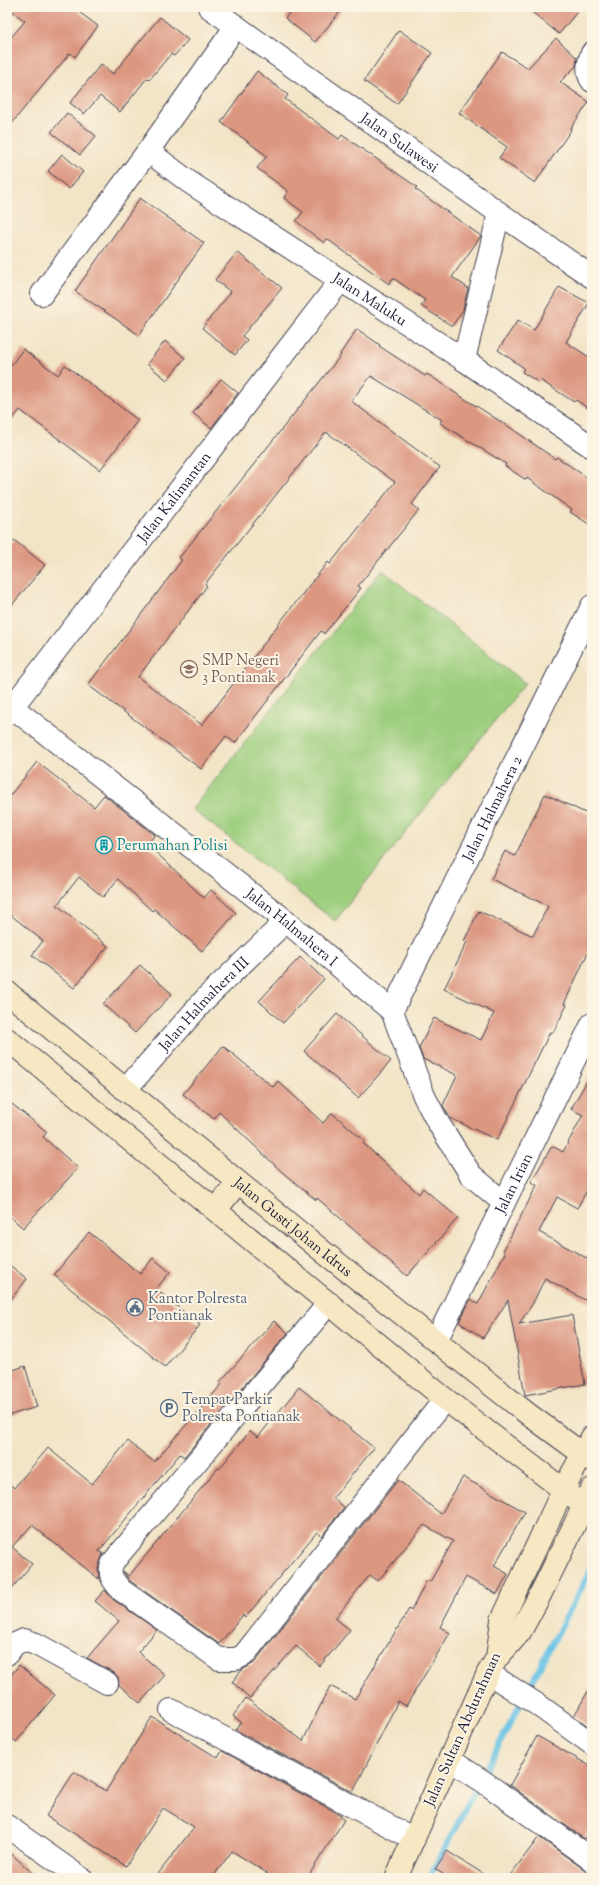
<svg xmlns="http://www.w3.org/2000/svg" width="599" height="1885" font-family="'Sorts Mill Goudy',serif">
  <style>
    .green { fill: #9cce7e; stroke: #5f785c }
    .lines { fill: none; stroke-linecap: round; stroke-linejoin: round }
    .stream { stroke: #67c2e5; stroke-width: 6 }
    .building { fill: #dc9781; fill-rule: evenodd }
    .street-casing { stroke: #413f50; stroke-width: 24 }
    .secondary-casing { stroke: #413f50; stroke-width: 24 }
    .street { stroke: #fff; stroke-width: 22 }
    .secondary { stroke: #f7e8c3; stroke-width: 22 }
    .labels { text-anchor: middle; stroke-width: 4; stroke-linejoin: round; paint-order: stroke }
    .street-label { font-size: 15px; fill: #22223b; stroke: #fcf5e5 }
    .education-label { font-size: 15px; fill: #785e54; stroke: #fcf5e5; text-anchor: start }
    .culture-label { font-size: 15px; fill: #0d838f; stroke: #fcf5e5; text-anchor: start }
    .service-label { font-size: 15px; fill: #4e5e75; stroke: #fcf5e5; text-anchor: start }
  </style>
  <rect width="100%" height="100%" fill="#fcf5e5"/>
  <filter id="ink" filterUnits="userSpaceOnUse"><feTurbulence type="fractalNoise" baseFrequency=".025" numOctaves="2"/><feDisplacementMap in="SourceGraphic" scale="8" xChannelSelector="R" yChannelSelector="G"/><feConvolveMatrix kernelMatrix="1 2 1 2 8 2 1 2 1" color-interpolation-filters="sRGB"/></filter>
  <filter id="wash" filterUnits="userSpaceOnUse"><feTurbulence type="fractalNoise" baseFrequency=".012" numOctaves="4" result="noise"/><feDisplacementMap in="SourceGraphic" scale="16" xChannelSelector="R" yChannelSelector="G"/><feGaussianBlur stdDeviation="0.9" result="paint"/><feColorMatrix in="noise" values="0 0 0 0 0 0 0 0 0 0 0 0 0 0 0 0 0 1.4 0 .05"/><feComposite in="paint" operator="in"/></filter>
  <g filter="url(#wash)">
    <rect width="100%" height="100%" fill="#f2e4c6"/>
    <path class="green" d="M382 570 525 683 335 921 192 809Z"/>
    <g class="lines">
      <path class="stream" d="M429 1878 592 1568"/>
    </g>
    <g id="blocks">
      <g class="building">
        <path d="M7 7H72L98 26 75 57 70 53 7 129V42L25 21Z"/>
        <path d="M294 7H344L315 42 285 18Z"/>
        <path d="M526 7H581L559 34Z"/>
        <path d="M160 17 188 40 174 56 171 54 149 80 147 78 120 112 100 96 84 114 70 103 101 64 113 74Z"/>
        <path d="M399 30 432 53 397 104 364 81Z"/>
        <path d="M556 38 577 58 576 66 560 82 589 102 570 129 571 130 535 183 499 158 507 147 459 113 502 52 528 68Z"/>
        <path d="M257 71 288 95 285 99 339 139 342 135 417 187 415 189 481 236 452 277 468 288 463 310 452 326 421 306 425 300 393 278 389 284 327 239 324 243 296 221 303 212 284 198 288 191 257 168 267 156 221 122Z"/>
        <path d="M67 113 96 136 80 155 51 132Z"/>
        <path d="M62 154 83 172 69 189 48 171Z"/>
        <path d="M140 198 204 243 139 335 75 291Z"/>
        <path d="M237 252 282 288 242 336 247 340 235 355 202 328 231 292 215 280Z"/>
        <path d="M559 287 589 303 566 342 592 359V411L576 400 574 402 540 380 538 382 522 372 524 368 498 350 518 320 534 330Z"/>
        <path d="M357 329 380 345 379 346 425 376 427 374 446 386V387L511 428 555 459 557 457 592 481V526L570 512 572 510 527 478 526 480 505 466 506 464 440 423 442 420 371 376 351 401 440 467 412 504 419 510 358 586 361 588 324 634 321 631 235 743 226 736 201 769 88 685 182 560 179 558 341 355 340 354ZM326 432 395 482 330 564 328 562 284 617 202 725 138 677 207 586 205 584Z"/>
        <path d="M165 341 185 358 167 380 147 364Z"/>
        <path d="M23 349 58 375 65 365 138 420 100 470 20 410 7 426V371Z"/>
        <path d="M221 379 238 393 211 428 193 413Z"/>
        <path d="M14 540 45 565 7 611V549Z"/>
        <path d="M37 762 94 807 104 795 155 835 147 844 204 898 211 890 236 913 202 951 154 909 152 911 118 879 103 897 79 877 57 905 108 946 74 988 32 955 43 941 7 912V799Z"/>
        <path d="M545 794 592 816V944L564 1004 567 1005 553 1033 550 1032 497 1140 450 1118 443 1105 457 1075 423 1059 419 1048 434 1018 481 1040 494 1013 444 989 467 942 464 941 479 911 533 936 548 906 491 879 505 851 515 856Z"/>
        <path d="M300 957 324 979 283 1023 259 1001Z"/>
        <path d="M140 965 172 994 135 1033 103 1004Z"/>
        <path d="M337 1014 391 1061 358 1098 304 1051Z"/>
        <path d="M223 1046 273 1087 278 1081 323 1123 332 1113 365 1141 363 1143 419 1194 423 1188 458 1218 407 1276 317 1198 316 1200 282 1172 219 1112 214 1119 183 1094Z"/>
        <path d="M592 1072V1182L577 1208 557 1197 539 1232 592 1261V1304L545 1278 533 1303 519 1324 572 1315 585 1384 525 1395 508 1300 483 1338 459 1322 471 1299 478 1304 505 1253 503 1251 537 1185 531 1182 552 1146 563 1152 583 1115 571 1109Z"/>
        <path d="M7 1100 47 1132 43 1137 78 1168 23 1228 7 1214Z"/>
        <path d="M89 1232 140 1274 153 1258 170 1272 156 1289 200 1325 165 1367 54 1275Z"/>
        <path d="M7 1263 27 1279 7 1304Z"/>
        <path d="M274 1321 288 1333 184 1457 180 1454 99 1551 103 1554 98 1568 99 1579 32 1525 12 1547 32 1564 7 1594V1482L14 1488 48 1448 92 1484 128 1441 154 1462 222 1384 220 1382Z"/>
        <path d="M25 1366 37 1407 7 1416V1372Z"/>
        <path d="M299 1387 374 1448 333 1498 344 1507 322 1536 317 1532 245 1618 243 1615 219 1644 130 1581 123 1571 129 1576 218 1468 219 1469 250 1431 258 1437Z"/>
        <path d="M463 1477 525 1512 494 1566 508 1574 497 1594 466 1577 440 1627 450 1633 406 1706 398 1701 353 1792 236 1730 241 1722 233 1716 246 1698 303 1741 330 1686 355 1699 409 1609 411 1611 427 1580 430 1582 453 1541 424 1525 378 1581 370 1575 335 1618 350 1630 320 1666 296 1646 250 1698 232 1682 242 1670 254 1663 398 1480 441 1514Z"/>
        <path d="M105 1590 114 1600 157 1630 138 1652 165 1675 140 1703 119 1685 118 1677 113 1672 87 1658 119 1621 95 1601Z"/>
        <path d="M19 1665 55 1695 16 1742 7 1734V1680Z"/>
        <path d="M592 1684V1729L574 1716Z"/>
        <path d="M152 1717 218 1758 222 1751 341 1815 340 1817 344 1820 307 1878H264L267 1873 232 1851 212 1878H155L194 1827 163 1808 126 1866 46 1816 74 1772 106 1791Z"/>
        <path d="M537 1736 592 1767V1826L584 1839 510 1785Z"/>
        <path d="M539 1837 585 1870 592 1872V1878H508Z"/>
        <path d="M7 1850 38 1878H7Z"/>
        <path d="M447 1851 490 1878H449L435 1869Z"/>
      </g>
    </g>
  </g>
  <g filter="url(#ink)">
    <use href="#blocks" fill-opacity="0" stroke="#413f50" stroke-width="1"/>
    <g class="lines">
      <g class="street-casing">
        <g id="street">
          <path id="s1" d="M209 7 499 213 592 277"/>
          <path d="M592 53C588 63 586 72 592 81"/>
          <path id="s2" d="M148 151 189 182 464 360 592 447"/>
          <path d="M42 294 148 151 236 26"/>
          <path d="M464 360 499 213"/>
          <path id="s3" d="M12 707 286 921 392 1011 424 1096 437 1121 471 1175 504 1203"/>
          <path id="s4" d="M7 714 341 280"/>
          <path id="s5" d="M392 1011 592 606"/>
          <path id="s6" d="M125 1090 207 997 286 921"/>
          <path d="M329 1303 113 1562C107 1575 113 1580 121 1590L219 1659H236L244 1655 445 1399"/>
          <path id="s7" d="M436 1341 592 1024"/>
          <path d="M7 1654 15 1644 24 1640 36 1644 107 1683"/>
          <path d="M488 1673 538 1705 592 1744"/>
          <path d="M171 1710 414 1839"/>
          <path d="M450 1760 484 1782 592 1860"/>
          <path d="M7 1826 81 1878"/>
        </g>
      </g>
      <g class="secondary-casing">
        <g id="secondary">
          <path id="s8" d="M7 992 321 1250 528 1414 592 1461"/>
          <path d="M7 1039 445 1399 583 1505"/>
          <path d="M216 1210 238 1182"/>
          <path d="M497 1658 520 1632 540 1595 592 1489"/>
          <path d="M396 1878 488 1673 497 1658 502 1620 563 1490 592 1437"/>
        </g>
      </g>
      <use href="#street" class="street"/>
      <use href="#secondary" class="secondary"/>
    </g>
  </g>
  <defs>
    <g id="school-ring" transform="scale(0.9)"><circle r="9.5" fill="#fcf5e5" stroke="#8d6e63" stroke-width="1.5"/><path d="M0-5L7-2L0 1L-7-2ZM-4 1L0 2.5L4 1V4Q0 6-4 4Z" fill="#8d6e63"/></g>
    <g id="building-ring" transform="scale(0.9)"><circle r="9.5" fill="#fcf5e5" stroke="#0f9aa8" stroke-width="1.5"/><path d="M-4-6H4V6H1V3H-1V6H-4ZM-2.5-4.3h1.7v1.8h-1.7ZM.8-4.3h1.7v1.8H.8ZM-2.5-1h1.7V.8h-1.7ZM.8-1h1.7V.8H.8Z" fill="#0f9aa8"/></g>
    <g id="civic-ring" transform="scale(0.9)"><circle r="9.5" fill="#fcf5e5" stroke="#5c6f8a" stroke-width="1.5"/><path d="M-.6-6.5H3V-4.5H.6V-3L4-1V1h2V6H-6V1h2V-1L-.6-3ZM-1.2 2.5V6h2.4V2.5Z" fill="#5c6f8a"/></g>
    <g id="parking-ring" transform="scale(0.9)"><circle r="9.5" fill="#fcf5e5" stroke="#5c6f8a" stroke-width="1.5"/><path d="M-3.5-5.5H1a3.5 3.5 0 0 1 0 7H-1V5.5H-3.5ZM-1-3.4V-.6H.8a1.4 1.4 0 0 0 0-2.8Z" fill="#5c6f8a"/></g>
  </defs>
  <g fill-rule="evenodd">
    <use href="#school-ring" x="189" y="669"/>
    <use href="#building-ring" x="104" y="845"/>
    <use href="#civic-ring" x="135" y="1307"/>
    <use href="#parking-ring" x="169" y="1408"/>
  </g>
  <g class="labels">
    <g class="street-label">
      <text dy="5" stroke="none"><textPath href="#s1" startOffset="234">Jalan Sulawesi</textPath></text>
      <text dy="5" stroke="none"><textPath href="#s2" startOffset="267">Jalan Maluku</textPath></text>
      <text dy="5" stroke="none"><textPath href="#s4" startOffset="274">Jalan Kalimantan</textPath></text>
      <text dy="5" stroke="none"><textPath href="#s5" startOffset="226">Jalan Halmahera 2</textPath></text>
      <text dy="5" stroke="none"><textPath href="#s3" startOffset="356">Jalan Halmahera I</textPath></text>
      <text dy="5" stroke="none"><textPath href="#s6" startOffset="117">Jalan Halmahera III</textPath></text>
      <text dy="5" stroke="none"><textPath href="#s7" startOffset="176">Jalan Irian</textPath></text>
      <text dy="5" stroke="none"><textPath href="#s8" startOffset="370">Jalan Gusti Johan Idrus</textPath></text>
      <text transform="translate(462 1729) rotate(-66)" y="5">Jalan Sultan Abdurahman</text>
    </g>
    <g class="education-label">
      <text x="202" y="665">SMP Negeri<tspan x="202" dy="17">3 Pontianak</tspan></text>
    </g>
    <g class="culture-label">
      <text x="117" y="850">Perumahan Polisi</text>
    </g>
    <g class="service-label">
      <text x="148" y="1303">Kantor Polresta<tspan x="148" dy="17">Pontianak</tspan></text>
      <text x="182" y="1404">Tempat Parkir<tspan x="182" dy="17">Polresta Pontianak</tspan></text>
    </g>
  </g>
  <rect width="599" height="1885" fill="none" stroke="#fcf5e5" stroke-width="24"/>
</svg>
